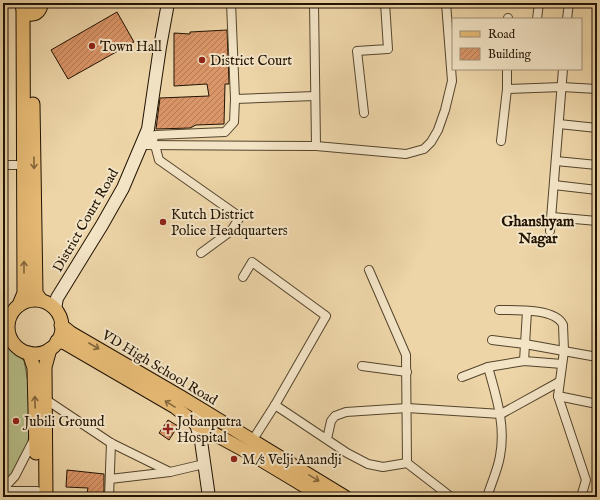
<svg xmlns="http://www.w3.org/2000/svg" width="600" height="500" font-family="'IM FELL English',serif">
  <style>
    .pitch { fill: #b6be89; stroke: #6c6846 }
    .building { fill: url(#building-hatch); stroke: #211302 }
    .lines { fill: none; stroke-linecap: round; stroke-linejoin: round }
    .street-casing { stroke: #54442c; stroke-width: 10 }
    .secondary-casing { stroke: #211302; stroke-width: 14 }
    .primary-casing { stroke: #211302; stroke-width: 15 }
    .street { stroke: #f3e4c6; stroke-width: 8 }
    .secondary { stroke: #f3e4c6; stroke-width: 12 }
    .primary { stroke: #e6ba74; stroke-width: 13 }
    .oneway { stroke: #84663b }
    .poi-dot { fill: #8f2418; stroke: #f3e4c6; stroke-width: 1.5 }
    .labels { text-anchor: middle; stroke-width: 4; stroke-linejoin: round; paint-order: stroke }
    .poi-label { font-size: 14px; fill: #211302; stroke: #f3e4c6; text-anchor: start }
    .street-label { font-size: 14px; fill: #211302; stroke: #f3e4c6 }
    .neighbourhood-label { font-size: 15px; font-weight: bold; fill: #211302; stroke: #f3e4c6 }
  </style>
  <defs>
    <pattern id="building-hatch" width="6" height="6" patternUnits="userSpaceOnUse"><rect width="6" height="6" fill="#da9568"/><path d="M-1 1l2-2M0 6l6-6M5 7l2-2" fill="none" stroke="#b07853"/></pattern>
  </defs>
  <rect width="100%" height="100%" fill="#edd5a8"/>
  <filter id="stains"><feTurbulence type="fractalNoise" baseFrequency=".005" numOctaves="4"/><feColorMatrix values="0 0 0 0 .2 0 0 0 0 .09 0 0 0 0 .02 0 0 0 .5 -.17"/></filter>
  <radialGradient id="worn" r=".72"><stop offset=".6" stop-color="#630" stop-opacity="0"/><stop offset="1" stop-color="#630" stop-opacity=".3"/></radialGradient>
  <path class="pitch" d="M3 342 8 344 24 361 31 398 28 444 12 479 3 482Z"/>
  <g class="building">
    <path d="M117 12 134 42 68 79 51 50Z"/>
    <path d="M227 30 229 84H225L224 124 196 125 190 128 156 129 160 98 209 96 207 84 174 86V33L190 34V32Z"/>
    <path d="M168 420 178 426 169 440 159 433Z"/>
    <path d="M67 470 104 474V495L87 493 88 488 66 487Z"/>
  </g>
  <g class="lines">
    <g class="street-casing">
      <g id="street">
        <path d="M314 3 316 146"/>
        <path d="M508 19V18"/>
        <path d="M537 19 539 3"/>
        <path d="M567 19 569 3"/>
        <path d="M507 89 562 87 597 89"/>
        <path d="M235 99 315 96"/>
        <path d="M364 113 357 51 388 49 385 3"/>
        <path d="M559 124 597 128"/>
        <path d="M501 141 507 89V69"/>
        <path d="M142 145 316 146 406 154 424 149 431 142 438 130 445 110 452 81 446 3"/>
        <path d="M151 145 155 135 225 132 234 122 235 99 231 3"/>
        <path d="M155 145 159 160 240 217 231 231 201 253"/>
        <path d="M556 161 597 165"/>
        <path d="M3 165H16"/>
        <path d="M554 185 597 190"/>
        <path d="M552 217 597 221"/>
        <path d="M550 231 563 69"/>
        <path d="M369 270 406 355 407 463"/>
        <path d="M243 277 252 262 326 316 275 405 252 441"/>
        <path d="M499 310C515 310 556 308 563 325L564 351 558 396 586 480 581 497"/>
        <path d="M492 340 525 344 597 357"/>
        <path d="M524 361 527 311"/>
        <path d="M362 366 407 372"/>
        <path d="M462 377 488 367 524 361 562 364"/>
        <path d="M558 396 597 404"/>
        <path d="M45 399 111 443 170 472"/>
        <path d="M275 405 347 453 368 464 383 467 407 463"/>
        <path d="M327 439 331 421 335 416 346 412 407 408 501 414 559 382"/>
        <path d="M407 463 451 497"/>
        <path d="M110 479 170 472 204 464"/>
        <path d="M3 489 15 476 34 439"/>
        <path d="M3 491H37"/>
        <path d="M109 497 111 443"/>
        <path d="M487 497C491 484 498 469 500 456 506 425 496 396 488 367"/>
      </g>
    </g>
    <g class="secondary-casing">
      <g id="secondary">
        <path d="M55 309 57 298 102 225 123 188 148 129 160 47 168 3"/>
        <path d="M199 409 196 424 201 441 209 497"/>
      </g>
    </g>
    <g class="primary-casing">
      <g id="primary">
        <path d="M22 5C24 18 41 17 41 3"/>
        <path d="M33 104 36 293 41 300"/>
        <circle cx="35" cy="327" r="27"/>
        <path d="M19 305 24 293 23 10"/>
        <path d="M61 325 71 333 181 397 345 497"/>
        <path d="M57 341 65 343 175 407 196 424 253 455 323 497"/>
        <path d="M29 353 34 368 36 453"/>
        <path d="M46 497 45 367 50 349"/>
      </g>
    </g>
    <use href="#street" class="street"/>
    <use href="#secondary" class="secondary"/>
    <use href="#primary" class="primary"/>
  </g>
  <defs><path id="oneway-shaft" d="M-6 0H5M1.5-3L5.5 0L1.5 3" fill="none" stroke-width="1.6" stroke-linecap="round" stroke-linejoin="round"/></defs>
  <g class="oneway">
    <use href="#oneway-shaft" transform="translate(34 163) rotate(89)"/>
    <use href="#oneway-shaft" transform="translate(24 267) rotate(-90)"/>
    <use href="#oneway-shaft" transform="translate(94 346) rotate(30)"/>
    <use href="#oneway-shaft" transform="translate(35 402) rotate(-92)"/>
    <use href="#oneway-shaft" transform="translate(170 404) rotate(-149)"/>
    <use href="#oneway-shaft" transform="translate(314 478) rotate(31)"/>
  </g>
  <g class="poi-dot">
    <circle cx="92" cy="46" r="4"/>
    <circle cx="202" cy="60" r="4"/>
    <circle cx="163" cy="222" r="4"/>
    <circle cx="16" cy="421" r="4"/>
    <path d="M166 423h4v4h4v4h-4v4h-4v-4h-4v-4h4z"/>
    <circle cx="234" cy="459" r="4"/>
  </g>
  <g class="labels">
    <g class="poi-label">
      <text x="100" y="51">Town Hall</text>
      <text x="210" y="65">District Court</text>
      <text x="171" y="219">Kutch District<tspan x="171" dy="16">Police Headquarters</tspan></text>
      <text x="24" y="426">Jubili Ground</text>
      <text x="177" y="426">Jobanputra<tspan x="177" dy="16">Hospital</tspan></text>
      <text x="242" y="464">M/s Velji Anandji</text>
    </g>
    <g class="street-label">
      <text transform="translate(85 220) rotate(-60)" y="5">District Court Road</text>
      <text transform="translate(160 367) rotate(31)" y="5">VD High School Road</text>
    </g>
    <g class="neighbourhood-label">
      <text x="538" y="226">Ghanshyam<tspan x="538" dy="17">Nagar</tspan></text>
    </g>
  </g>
  <rect width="600" height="500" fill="none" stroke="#edd5a8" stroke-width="16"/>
  <rect x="4" y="4" width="592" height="492" fill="none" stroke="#211302" stroke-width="2"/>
  <rect x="8" y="8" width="584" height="484" fill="none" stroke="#211302"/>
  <rect x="452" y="18" width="130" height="52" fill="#f3e4c6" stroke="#9f9078"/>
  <rect x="460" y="31" width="20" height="6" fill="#e6ba74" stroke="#9f9078"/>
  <text x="488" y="38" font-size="12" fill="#211302">Road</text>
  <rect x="460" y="48" width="20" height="12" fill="url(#building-hatch)" stroke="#9f9078"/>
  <text x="488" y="58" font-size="12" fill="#211302">Building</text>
  <rect width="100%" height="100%" filter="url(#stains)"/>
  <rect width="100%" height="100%" fill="url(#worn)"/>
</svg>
